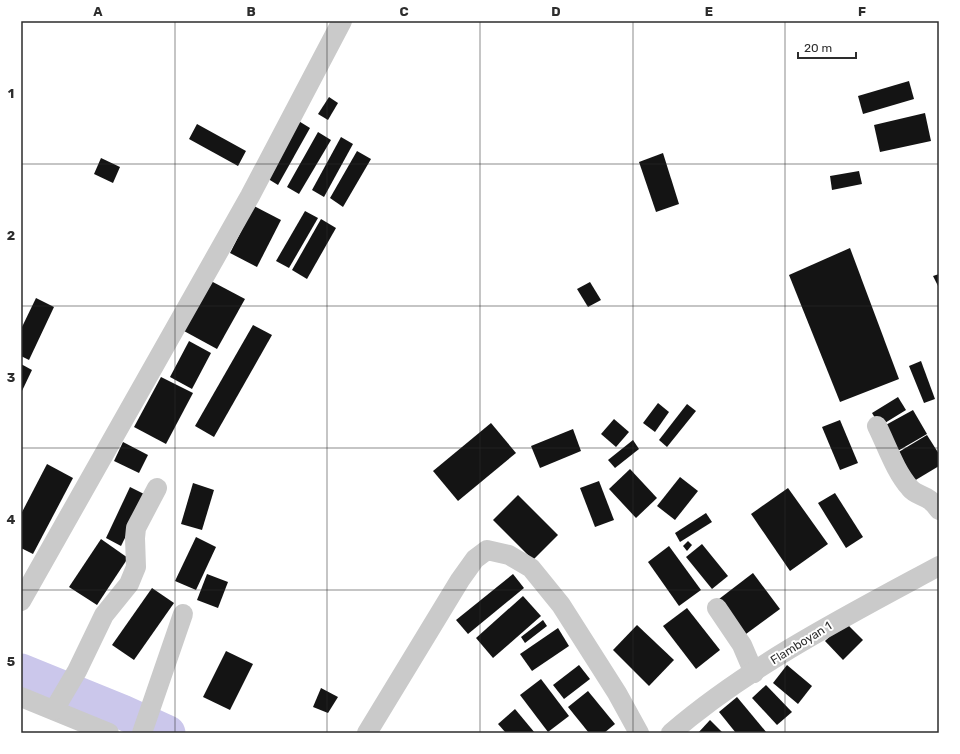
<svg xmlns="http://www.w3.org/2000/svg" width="960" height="754" font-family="Rubik,sans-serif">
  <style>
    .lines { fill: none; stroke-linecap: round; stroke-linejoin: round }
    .river { stroke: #cbc7eb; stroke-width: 35 }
    .building { fill: #141414 }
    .minor { stroke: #cacaca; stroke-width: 20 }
    .grid { fill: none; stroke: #2d2d2d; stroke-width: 1; stroke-opacity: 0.55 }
    .labels { text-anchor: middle; stroke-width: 4; stroke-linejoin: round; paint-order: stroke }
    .street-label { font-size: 12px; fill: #2d2d2d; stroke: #fff }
    .neatline { fill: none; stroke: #2d2d2d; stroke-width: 1.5 }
    .grid-label { font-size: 13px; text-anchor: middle; font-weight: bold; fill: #2d2d2d }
  </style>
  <rect width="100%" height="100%" fill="#fff"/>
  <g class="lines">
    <path class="river" d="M21 671 122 712 168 733"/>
  </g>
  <g class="building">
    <path d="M909 81 914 99 863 114 858 96Z"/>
    <path d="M329 97 338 103 328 120 318 114Z"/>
    <path d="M925 113 931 141 880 152 874 125Z"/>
    <path d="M297 120 310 128 278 185 265 177Z"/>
    <path d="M197 124 246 151 238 166 189 139Z"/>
    <path d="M318 132 331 140 299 194 287 187Z"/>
    <path d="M341 137 353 144 324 197 312 190Z"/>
    <path d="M357 151 371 159 343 207 330 198Z"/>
    <path d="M663 153 679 204 656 212 639 162Z"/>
    <path d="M101 158 120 167 113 183 94 174Z"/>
    <path d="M859 171 862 184 832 190 830 176Z"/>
    <path d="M254 206 281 220 257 267 230 253Z"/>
    <path d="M305 211 318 218 289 268 276 261Z"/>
    <path d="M321 219 336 228 307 279 292 270Z"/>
    <path d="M850 248 899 379 840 402 789 275Z"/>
    <path d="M939 274V288L933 276Z"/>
    <path d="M211 281 245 299 217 349 184 331Z"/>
    <path d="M590 282 601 300 588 307 577 289Z"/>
    <path d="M36 298 54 307 29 360 21 356V329Z"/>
    <path d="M253 325 272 335 214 437 195 426Z"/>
    <path d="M189 341 211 353 192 389 170 377Z"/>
    <path d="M921 361 935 399 924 403 909 366Z"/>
    <path d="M21 364 32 370 21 393Z"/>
    <path d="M161 377 193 393 166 444 134 427Z"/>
    <path d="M898 397 906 410 880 426 872 413Z"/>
    <path d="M658 403 669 412 655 432 643 423Z"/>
    <path d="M687 404 696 411 667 447 659 440Z"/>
    <path d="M913 410 927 434 896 452 882 427Z"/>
    <path d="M614 419 629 432 616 447 601 434Z"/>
    <path d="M840 420 858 463 840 470 822 427Z"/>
    <path d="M491 423 516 453 458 501 433 471Z"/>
    <path d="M573 429 581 451 540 468 531 446Z"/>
    <path d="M927 435 939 454V466L914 481 897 453Z"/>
    <path d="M633 440 639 449 615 468 608 460Z"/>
    <path d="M123 442 148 455 139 473 114 461Z"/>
    <path d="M47 464 73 478 33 554 21 548V514Z"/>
    <path d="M630 469 657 498 636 518 609 489Z"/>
    <path d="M680 477 698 491 675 520 657 506Z"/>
    <path d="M599 481 614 520 595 527 580 488Z"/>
    <path d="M193 483 214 490 202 530 181 524Z"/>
    <path d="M130 487 146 495 121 546 106 538Z"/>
    <path d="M788 488 828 544 790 571 751 514Z"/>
    <path d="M835 493 863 537 846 548 818 503Z"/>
    <path d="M518 495 558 535 533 560 493 520Z"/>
    <path d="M706 513 712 522 680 542 675 533Z"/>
    <path d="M196 537 216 547 196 590 175 581Z"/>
    <path d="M101 539 128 558 97 605 69 587Z"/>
    <path d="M688 541 692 545 687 551 683 546Z"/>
    <path d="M702 544 728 576 712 589 686 557Z"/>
    <path d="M669 546 701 590 679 606 648 562Z"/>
    <path d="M753 573 780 609 746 634 719 599Z"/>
    <path d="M207 574 228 582 218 608 197 600Z"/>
    <path d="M513 574 524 588 468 634 456 620Z"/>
    <path d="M152 588 174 603 134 660 112 645Z"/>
    <path d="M523 596 541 616 493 658 476 638Z"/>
    <path d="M687 608 720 650 696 669 663 626Z"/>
    <path d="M543 620 547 626 525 643 521 637Z"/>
    <path d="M845 622 863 640 843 660 825 641Z"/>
    <path d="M637 625 674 660 649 686 613 650Z"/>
    <path d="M558 628 569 646 532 671 520 654Z"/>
    <path d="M226 651 253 664 230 710 203 697Z"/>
    <path d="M579 665 590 679 564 699 553 685Z"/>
    <path d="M787 665 812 686 798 704 773 683Z"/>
    <path d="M541 679 569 716 548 732 520 695Z"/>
    <path d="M766 685 792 712 777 725 752 698Z"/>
    <path d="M321 688 338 697 328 713 313 707Z"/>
    <path d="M588 691 615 724 604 733H589L568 707Z"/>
    <path d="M737 697 767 733H736L719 712Z"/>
    <path d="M515 709 535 733H506L498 724Z"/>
    <path d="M710 720 723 733H698Z"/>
  </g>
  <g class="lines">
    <g class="minor">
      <path d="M877 426C887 446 895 471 910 488 917 497 929 494 939 510"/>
      <path d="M21 601 250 196 342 21"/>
      <path d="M717 608 742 645 754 673"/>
      <path d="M21 697 109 733"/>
      <path d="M54 710 77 671 104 615 129 584 136 567 135 538 136 528 157 488"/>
      <path d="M142 733 183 614"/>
      <path d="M367 733 460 580 475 559 487 550 509 555 531 568 561 605 617 693 639 733"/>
      <path d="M671 733C750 665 848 615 939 566"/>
    </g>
  </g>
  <path class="grid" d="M175 21V733M327 21V733M480 21V733M633 21V733M785 21V733M21 164H939M21 306H939M21 448H939M21 590H939"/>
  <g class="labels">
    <g class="street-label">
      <text transform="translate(801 643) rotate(-32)" y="4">Flamboyan 1</text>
    </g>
  </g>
  <rect width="960" height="754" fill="none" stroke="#ffffff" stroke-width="44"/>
  <path d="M798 52v6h58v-6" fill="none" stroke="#2d2d2d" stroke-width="2"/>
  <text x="804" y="52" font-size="12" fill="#2d2d2d" stroke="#ffffff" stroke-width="3" paint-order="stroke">20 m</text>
  <rect x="22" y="22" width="916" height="710" class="neatline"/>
  <g class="grid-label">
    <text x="98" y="16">A</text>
    <text x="251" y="16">B</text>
    <text x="404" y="16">C</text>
    <text x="556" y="16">D</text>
    <text x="709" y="16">E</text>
    <text x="862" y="16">F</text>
    <text x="11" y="98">1</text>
    <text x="11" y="240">2</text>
    <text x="11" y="382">3</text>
    <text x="11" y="524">4</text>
    <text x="11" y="666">5</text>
  </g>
</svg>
